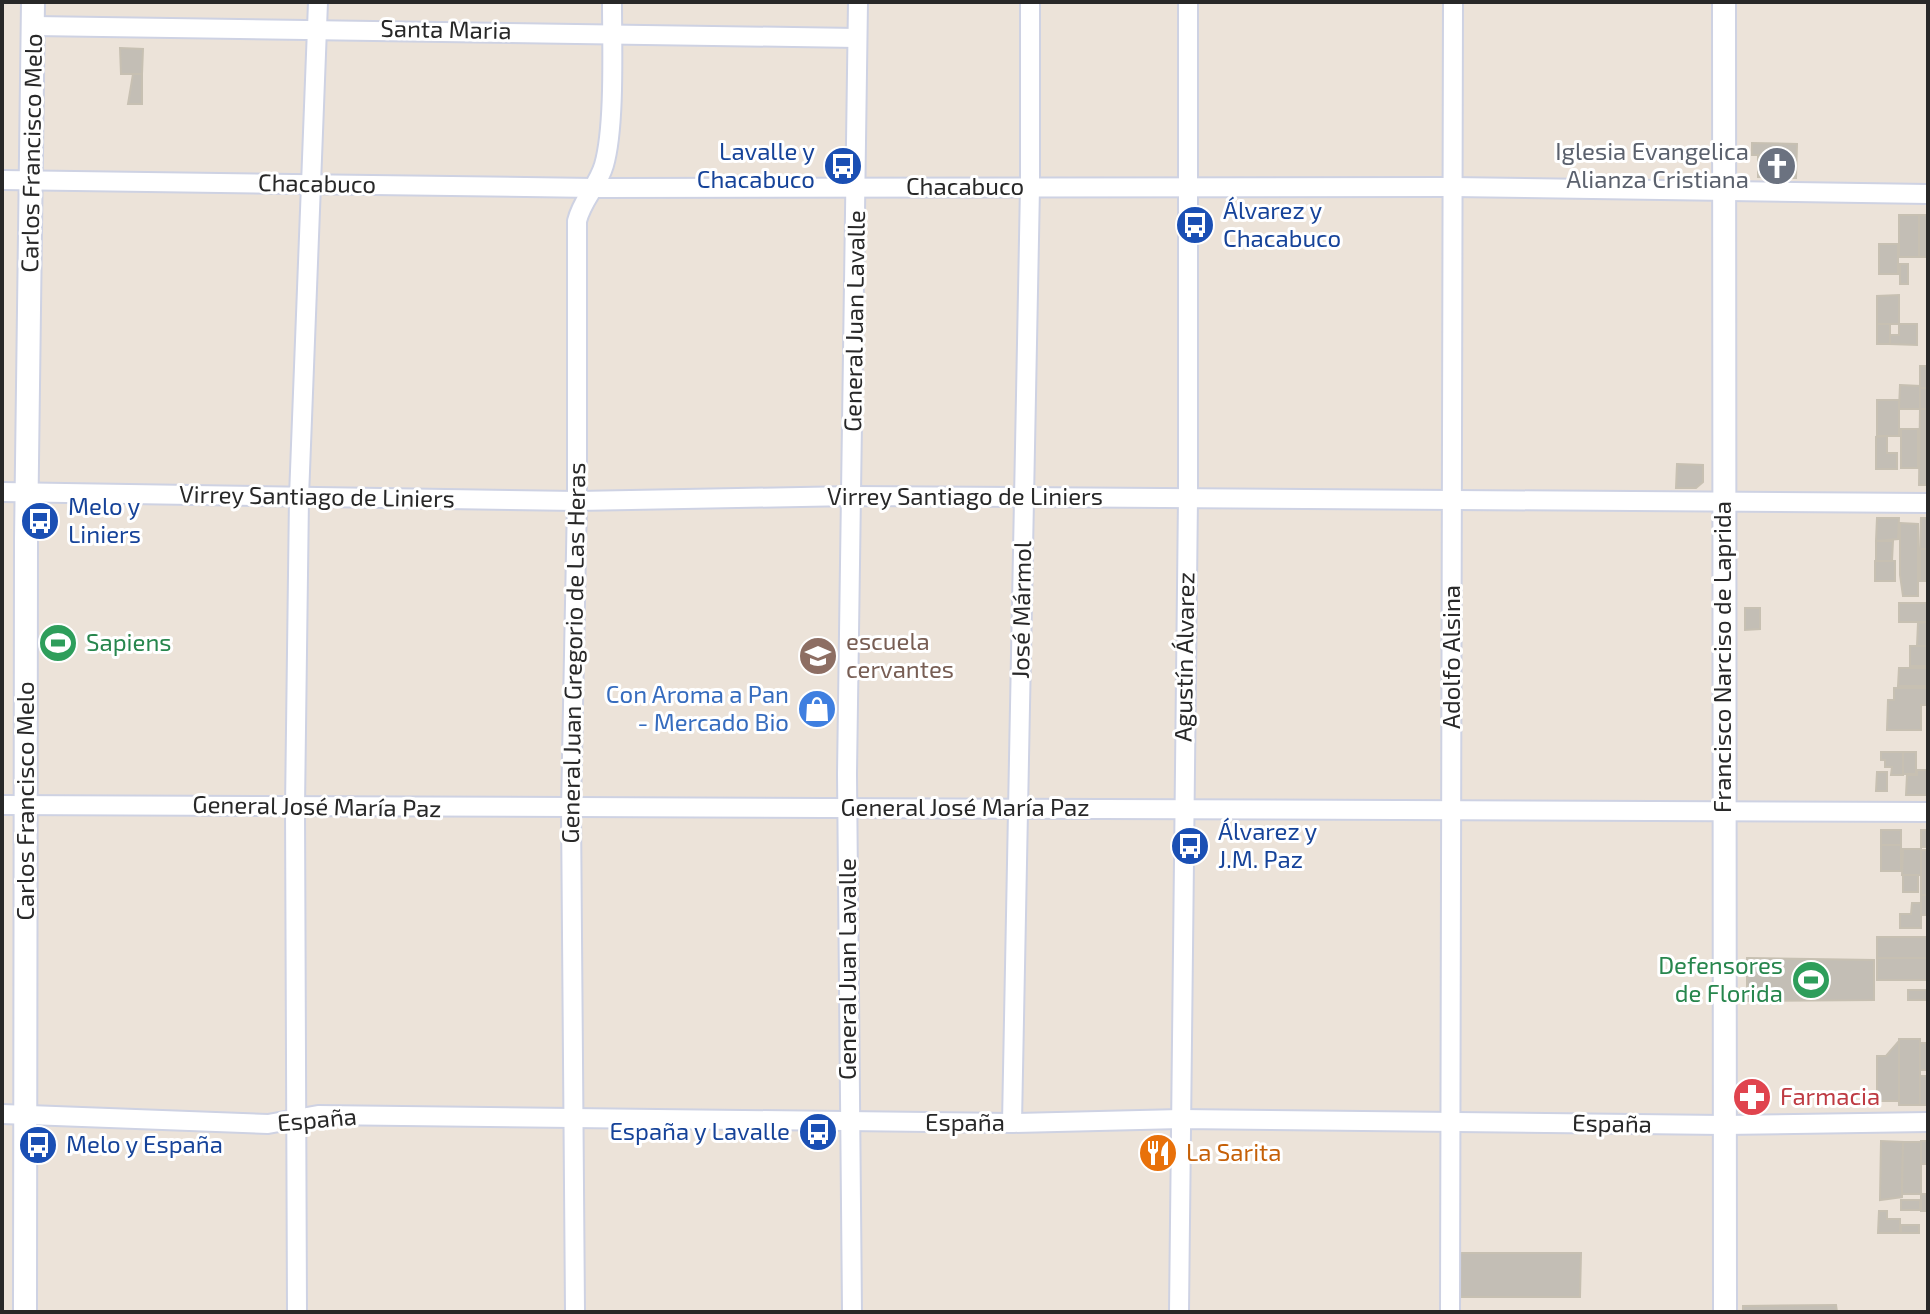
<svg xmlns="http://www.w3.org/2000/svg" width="1930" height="1314" font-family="'Exo 2',sans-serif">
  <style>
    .building { fill: #c3beb5; stroke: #c7c0b2; stroke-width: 2 }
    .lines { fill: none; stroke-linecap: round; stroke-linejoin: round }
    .minor-casing { stroke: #ced2e3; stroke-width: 22 }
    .tertiary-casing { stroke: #ced2e3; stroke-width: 26 }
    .minor { stroke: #fff; stroke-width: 18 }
    .tertiary { stroke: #fff; stroke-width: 22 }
    .labels { text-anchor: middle; stroke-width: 6; stroke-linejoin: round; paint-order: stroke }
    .street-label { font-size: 24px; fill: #282828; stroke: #fff }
    .transit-label { font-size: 24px; fill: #164399; stroke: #fff; text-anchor: start }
    .worship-label { font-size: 24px; fill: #5b616d; stroke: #fff; text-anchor: end }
    .education-label { font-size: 24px; fill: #785e54; stroke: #fff; text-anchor: start }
    .leisure-label { font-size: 24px; fill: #27864d; stroke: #fff; text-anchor: start }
    .shop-label { font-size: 24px; fill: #366cbe; stroke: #fff; text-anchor: end }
    .health-label { font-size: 24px; fill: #be3a42; stroke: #fff; text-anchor: start }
    .food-label { font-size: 24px; fill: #c56008; stroke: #fff; text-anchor: start }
  </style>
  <rect width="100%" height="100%" fill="#ece3d9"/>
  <g class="building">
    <path d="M120 48 143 49 142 74H121Z"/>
    <path d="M133 74H142V104H128Z"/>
    <path d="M1752 143 1797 144 1796 178 1758 177V155H1752Z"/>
    <rect x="1899" y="215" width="20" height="42"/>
    <rect x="1919" y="215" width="9" height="42"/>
    <rect x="1879" y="244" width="19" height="30"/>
    <rect x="1900" y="264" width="8" height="20"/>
    <path d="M1899 295V324H1877V296Z"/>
    <rect x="1877" y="324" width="13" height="20"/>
    <path d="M1899 324H1917V345L1890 344V335H1899Z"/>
    <rect x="1920" y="366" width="8" height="22"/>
    <path d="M1900 385 1920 386V409H1899Z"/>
    <rect x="1920" y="388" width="8" height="21"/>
    <rect x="1877" y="400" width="22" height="36"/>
    <path d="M1920 409H1928V485H1919Z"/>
    <rect x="1901" y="429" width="17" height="39"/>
    <path d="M1887 436V453H1897V469H1876V437Z"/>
    <path d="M1677 464 1703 465V482L1696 488H1676Z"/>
    <path d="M1877 518H1899L1898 539 1876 541Z"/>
    <path d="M1921 518H1928V549H1920Z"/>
    <path d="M1900 523 1918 524V596H1903L1900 575Z"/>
    <path d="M1876 541H1893L1892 561H1876Z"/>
    <rect x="1920" y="549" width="8" height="32"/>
    <rect x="1875" y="561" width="20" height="20"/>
    <rect x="1899" y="603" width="29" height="19"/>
    <path d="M1745 608H1760V629L1745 630Z"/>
    <path d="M1928 622V646H1917L1918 623Z"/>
    <rect x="1910" y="646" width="18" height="20"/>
    <path d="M1899 668H1928V686H1898Z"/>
    <path d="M1894 688H1928V705H1921V730H1887L1888 700H1894Z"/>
    <path d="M1881 752H1903V775H1891L1892 767H1885V760H1881Z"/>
    <rect x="1903" y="752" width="13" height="22"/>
    <path d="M1917 770H1928V795H1906L1907 775H1917Z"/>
    <path d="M1877 772H1887V791H1876Z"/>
    <rect x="1881" y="830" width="20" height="15"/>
    <rect x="1921" y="830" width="7" height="17"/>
    <rect x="1881" y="845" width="20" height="26"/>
    <path d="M1903 849H1921V875H1902Z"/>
    <rect x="1921" y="850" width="7" height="45"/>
    <rect x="1903" y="875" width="15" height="17"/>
    <rect x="1921" y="895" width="7" height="20"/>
    <path d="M1912 903H1921V928H1900V914H1911Z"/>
    <rect x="1877" y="937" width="51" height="21"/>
    <path d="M1747 958 1874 960V1000L1747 1001Z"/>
    <rect x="1877" y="958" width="51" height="22"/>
    <rect x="1908" y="990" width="20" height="10"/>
    <rect x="1899" y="1039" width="21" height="66"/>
    <path d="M1899 1041V1101H1877V1056H1886Z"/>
    <rect x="1920" y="1043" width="8" height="27"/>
    <rect x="1920" y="1076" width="8" height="29"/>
    <path d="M1745 1090H1760V1108H1750L1745 1103Z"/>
    <path d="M1881 1141 1903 1142 1902 1197 1880 1200Z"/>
    <rect x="1921" y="1141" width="7" height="23"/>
    <path d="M1903 1142H1921V1194H1902Z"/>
    <rect x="1921" y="1194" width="7" height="17"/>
    <rect x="1901" y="1200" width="19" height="10"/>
    <path d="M1879 1211H1887V1219H1900V1233H1878Z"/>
    <rect x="1901" y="1225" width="18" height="8"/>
    <path d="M1460 1253H1581L1580 1297H1459Z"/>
    <path d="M1836 1305 1837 1312H1743V1306Z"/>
  </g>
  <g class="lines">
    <g class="minor-casing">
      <g id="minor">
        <path d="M34 26 857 38"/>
        <path d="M2 180 594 188 1452 187 1928 194"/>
        <path d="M2 492 577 501 853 496 1928 503"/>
        <path d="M2 805 1928 812"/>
        <path d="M2 1114 268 1124 318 1115 1012 1123 1181 1119 1723 1125 1928 1122"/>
        <path d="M1012 1123 1030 187V2"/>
        <path d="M297 1312 295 807 299 497 318 2"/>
        <path d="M575 1312 571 809 577 501V221C582 200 598 186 604 165 615 127 612 45 612 2"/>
        <path d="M852 1312 847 774 858 2"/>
        <path d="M1179 1312 1188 497V2"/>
        <path d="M1450 1312 1453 2"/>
      </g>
    </g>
    <g class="tertiary-casing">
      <g id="tertiary">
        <path d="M1724 2 1725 1312"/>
        <path d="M25 1312 26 540 33 2"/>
      </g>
    </g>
    <use href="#minor" class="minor"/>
    <use href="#tertiary" class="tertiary"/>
  </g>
  <defs>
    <g id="bus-disc" transform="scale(2)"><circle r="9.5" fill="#1a4fb4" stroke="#fff"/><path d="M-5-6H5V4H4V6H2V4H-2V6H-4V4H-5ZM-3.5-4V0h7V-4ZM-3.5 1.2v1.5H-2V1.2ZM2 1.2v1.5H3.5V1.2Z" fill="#fff"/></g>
    <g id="church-disc" transform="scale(2)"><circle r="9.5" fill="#6b7280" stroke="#fff"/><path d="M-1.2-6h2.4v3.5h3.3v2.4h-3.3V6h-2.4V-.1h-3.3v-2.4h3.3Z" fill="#fff"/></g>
    <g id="stadium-disc" transform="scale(2)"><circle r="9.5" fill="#2e9e5b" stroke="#fff"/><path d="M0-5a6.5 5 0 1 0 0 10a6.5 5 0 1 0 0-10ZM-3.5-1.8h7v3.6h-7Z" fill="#fff"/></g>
    <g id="school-disc" transform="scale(2)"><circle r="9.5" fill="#8d6e63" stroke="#fff"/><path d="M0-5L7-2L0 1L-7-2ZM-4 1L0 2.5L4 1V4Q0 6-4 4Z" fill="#fff"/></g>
    <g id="shop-disc" transform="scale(2)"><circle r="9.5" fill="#3f7fe0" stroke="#fff"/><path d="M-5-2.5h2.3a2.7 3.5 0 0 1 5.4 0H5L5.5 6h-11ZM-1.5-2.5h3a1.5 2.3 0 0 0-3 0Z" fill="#fff"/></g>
    <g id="pharmacy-disc" transform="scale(2)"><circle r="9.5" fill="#e0444e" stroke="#fff"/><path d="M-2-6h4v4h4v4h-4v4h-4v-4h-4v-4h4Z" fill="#fff"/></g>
    <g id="restaurant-disc" transform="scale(2)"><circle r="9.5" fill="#e8710a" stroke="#fff"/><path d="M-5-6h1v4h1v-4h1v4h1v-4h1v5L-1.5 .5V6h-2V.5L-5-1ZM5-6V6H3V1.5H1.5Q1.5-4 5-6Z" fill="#fff"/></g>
  </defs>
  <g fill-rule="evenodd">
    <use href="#bus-disc" x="843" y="166"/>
    <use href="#church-disc" x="1777" y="166"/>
    <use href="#bus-disc" x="1195" y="225"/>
    <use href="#bus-disc" x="40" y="521"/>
    <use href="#stadium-disc" x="58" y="643"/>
    <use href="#school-disc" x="818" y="656"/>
    <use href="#shop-disc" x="817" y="709"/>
    <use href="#bus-disc" x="1190" y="846"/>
    <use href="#stadium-disc" x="1811" y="980"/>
    <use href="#pharmacy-disc" x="1752" y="1097"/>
    <use href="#bus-disc" x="818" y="1132"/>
    <use href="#bus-disc" x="38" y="1145"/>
    <use href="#restaurant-disc" x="1158" y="1153"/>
  </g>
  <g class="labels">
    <g class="street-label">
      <text transform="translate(446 30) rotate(1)" y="8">Santa Maria</text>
      <text transform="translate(32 153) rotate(-89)" y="8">Carlos Francisco Melo</text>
      <text transform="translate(317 184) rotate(1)" y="8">Chacabuco</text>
      <text x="965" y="195">Chacabuco</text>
      <text transform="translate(855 321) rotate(-89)" y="8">General Juan Lavalle</text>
      <text transform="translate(317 497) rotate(1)" y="8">Virrey Santiago de Liniers</text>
      <text x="965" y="505">Virrey Santiago de Liniers</text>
      <text transform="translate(1022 610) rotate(-89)" y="8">José Mármol</text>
      <text transform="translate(574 653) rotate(-89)" y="8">General Juan Gregorio de Las Heras</text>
      <text transform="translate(1185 657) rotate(-89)" y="8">Agustín Álvarez</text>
      <text transform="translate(1452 657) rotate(-90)" y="8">Adolfo Alsina</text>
      <text transform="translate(1723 657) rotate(-90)" y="8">Francisco Narciso de Laprida</text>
      <text transform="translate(26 801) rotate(-90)" y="8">Carlos Francisco Melo</text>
      <text transform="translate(317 807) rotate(1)" y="8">General José María Paz</text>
      <text x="965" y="816">General José María Paz</text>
      <text transform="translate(848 969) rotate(-90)" y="8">General Juan Lavalle</text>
      <text transform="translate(317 1120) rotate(-5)" y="8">España</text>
      <text x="965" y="1131">España</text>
      <text transform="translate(1612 1124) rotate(1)" y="8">España</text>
    </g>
    <g class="transit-label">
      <text x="815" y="160" text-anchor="end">Lavalle y<tspan x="815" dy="28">Chacabuco</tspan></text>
      <text x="1223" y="219">Álvarez y<tspan x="1223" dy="28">Chacabuco</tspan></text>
      <text x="68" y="515">Melo y<tspan x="68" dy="28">Liniers</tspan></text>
      <text x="1218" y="840">Álvarez y<tspan x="1218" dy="28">J.M. Paz</tspan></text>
      <text x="790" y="1140" text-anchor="end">España y Lavalle</text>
      <text x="66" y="1153">Melo y España</text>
    </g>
    <g class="worship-label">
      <text x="1749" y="160">Iglesia Evangelica<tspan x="1749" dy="28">Alianza Cristiana</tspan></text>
    </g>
    <g class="education-label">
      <text x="846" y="650">escuela<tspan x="846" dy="28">cervantes</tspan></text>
    </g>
    <g class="leisure-label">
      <text x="86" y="651">Sapiens</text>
      <text x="1783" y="974" text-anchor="end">Defensores<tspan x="1783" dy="28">de Florida</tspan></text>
    </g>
    <g class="shop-label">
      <text x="789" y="703">Con Aroma a Pan<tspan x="789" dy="28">- Mercado Bio</tspan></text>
    </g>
    <g class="health-label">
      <text x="1780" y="1105">Farmacia</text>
    </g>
    <g class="food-label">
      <text x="1186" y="1161">La Sarita</text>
    </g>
  </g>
  <rect width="1930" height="1314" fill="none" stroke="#282828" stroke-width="8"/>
</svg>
